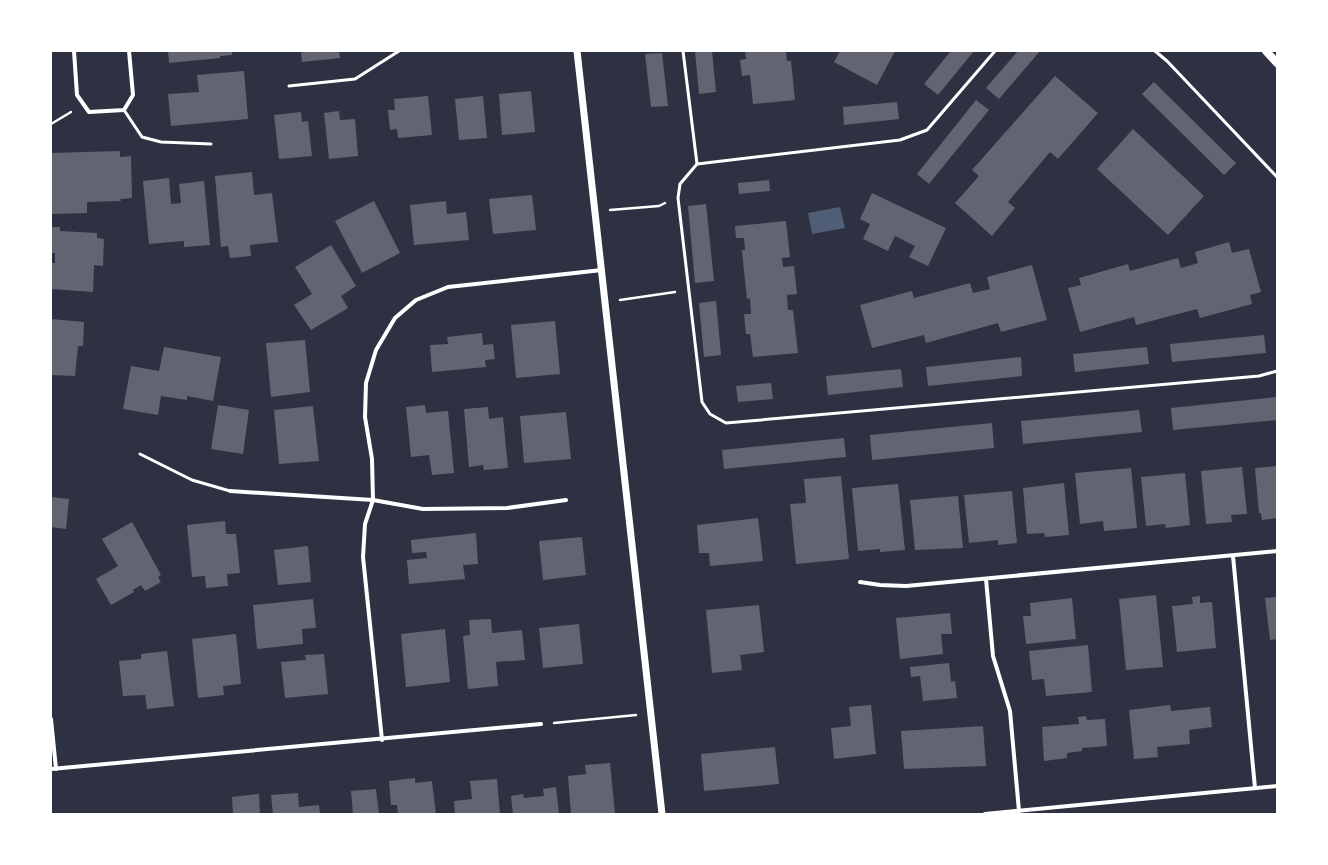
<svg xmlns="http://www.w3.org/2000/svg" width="1328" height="865" font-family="'Fira Sans Condensed',sans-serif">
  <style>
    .water { fill: #4f5d75 }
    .building { fill: #626471 }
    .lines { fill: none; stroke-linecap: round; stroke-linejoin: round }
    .path { stroke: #fff; stroke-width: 2.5 }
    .service { stroke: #fff; stroke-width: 3 }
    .minor { stroke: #fff; stroke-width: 4 }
    .tertiary { stroke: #fff; stroke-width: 7 }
    .secondary { stroke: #fff; stroke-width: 8 }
  </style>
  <rect width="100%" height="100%" fill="#2d3142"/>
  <path class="water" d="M840 207 845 228 812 234 808 213Z"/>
  <g class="building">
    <path d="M168 51H232V55L220 56V58L169 63Z"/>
    <path d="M301 51H339L340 58 302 62Z"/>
    <path d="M695 51H712L716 92 699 94Z"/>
    <path d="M745 51H786L787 61H791L795 100 753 104 750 75 742 76 740 60 746 59Z"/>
    <path d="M840 51H895L877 85 834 62Z"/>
    <path d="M951 51H974L938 95 924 84Z"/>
    <path d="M1018 51H1040L999 99 986 88Z"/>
    <path d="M662 53 668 106 651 107 645 54Z"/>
    <path d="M244 71 248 119 171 126 168 94 199 92 197 75Z"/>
    <path d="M1055 76 1098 113 1058 159 1050 152 1008 202 1015 208 992 236 955 203 979 176 972 170Z"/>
    <path d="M1154 82 1236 163 1224 175 1142 94Z"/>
    <path d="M531 91 535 132 502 135 499 94Z"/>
    <path d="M428 96 432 135 398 138 397 129 390 130 388 110H395L394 99Z"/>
    <path d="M483 96 487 138 459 140 455 99Z"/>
    <path d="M976 100 989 110 929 184 917 174Z"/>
    <path d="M897 102 899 119 844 125 843 107Z"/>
    <path d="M339 111 340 120 355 119 358 156 329 159 324 113Z"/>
    <path d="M301 112 302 122 308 121 312 156 279 159 274 115Z"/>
    <path d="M1133 129 1204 196 1168 235 1097 169Z"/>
    <path d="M120 151V157L131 156 132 198 120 199 121 201 87 202V213L51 214V153Z"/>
    <path d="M252 172 254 195 272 193 278 242 250 245 251 256 230 258 228 246 221 247 215 176Z"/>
    <path d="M169 178 171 204 181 203 179 184 204 181 210 245 184 247V241L149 244 143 181Z"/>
    <path d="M769 180 770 191 739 194 738 183Z"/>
    <path d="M872 193 946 228 928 266 909 257 915 246 895 236 888 251 863 239 870 224 860 219Z"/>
    <path d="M532 195 536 230 493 234 489 199Z"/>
    <path d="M374 201 400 253 362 273 335 221Z"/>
    <path d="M446 201 447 214 466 212 469 240 414 245 410 205Z"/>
    <path d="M706 204 714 281 695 283 688 206Z"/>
    <path d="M786 221 790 257 782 258 783 267 794 266 797 294 787 295 788 310H793L798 353 753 357 750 334H746L744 314H751L750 298 747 299 744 271 742 250H745L744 238H736L735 226Z"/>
    <path d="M51 227H60V231L97 233V238L104 239 103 266 94 265 93 292 51 289V263H55V253H51Z"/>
    <path d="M1229 242 1232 253 1249 249 1261 292 1250 295 1252 304 1200 318 1197 309 1136 325 1134 317 1080 332 1068 288 1081 285 1079 278 1128 264 1130 271 1178 258 1181 268 1198 263 1195 252Z"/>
    <path d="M331 245 356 286 341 296 348 308 311 330 294 305 312 294 295 267Z"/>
    <path d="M1032 265 1047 320 1001 332 998 323 926 343 924 335 872 348 860 305 912 291 914 298 970 283 973 293 990 289 987 277Z"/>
    <path d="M716 301 721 355 704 357 699 303Z"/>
    <path d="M51 319 84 322 83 346H78L75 376 51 375Z"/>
    <path d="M555 321 560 374 516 378 511 325Z"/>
    <path d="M482 333 483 345 493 344 495 359 485 360 486 367 432 372 430 345 448 344 447 337Z"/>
    <path d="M1264 335 1266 353 1172 362 1170 344Z"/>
    <path d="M305 340 310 392 271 397 266 343Z"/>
    <path d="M164 347 221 357 213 401 187 396V400L161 396 158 415 123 409 131 366 159 371Z"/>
    <path d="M1147 347 1149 364 1075 372 1073 354Z"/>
    <path d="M1021 357 1022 376 928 386 926 367Z"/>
    <path d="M901 369 903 387 828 395 826 376Z"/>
    <path d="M771 383 773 399 738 402 736 386Z"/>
    <path d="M1277 397V420L1173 430 1171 408Z"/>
    <path d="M218 405 249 410 243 454 211 449Z"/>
    <path d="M425 405 426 413 448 411 454 473 432 475 429 455 411 457 406 407Z"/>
    <path d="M313 406 319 461 279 464 274 410Z"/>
    <path d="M488 407 489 419 503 417 508 468 484 470 483 465 469 467 464 409Z"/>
    <path d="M1139 410 1142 432 1023 444 1021 421Z"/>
    <path d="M566 412 571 459 524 463 520 416Z"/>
    <path d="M992 423 994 448 872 460 870 435Z"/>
    <path d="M844 438 846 457 724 469 722 450Z"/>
    <path d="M1277 466V518L1262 520 1261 513H1259L1255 468Z"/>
    <path d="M1242 467 1247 514 1231 515 1232 522 1206 524 1201 471Z"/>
    <path d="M1131 468 1137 528 1104 531 1103 521 1080 524 1075 473Z"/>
    <path d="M1185 473 1190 525 1166 528 1165 524 1146 526 1141 477Z"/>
    <path d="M841 476 849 559 796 564 790 504 806 503 804 479Z"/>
    <path d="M1064 483 1069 535 1045 537 1044 533 1027 534 1023 488Z"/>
    <path d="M898 484 905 550 880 552V549L858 551 852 488Z"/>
    <path d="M1012 491 1017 543 998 545V540L969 543 964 495Z"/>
    <path d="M958 496 963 548 915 550 910 500Z"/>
    <path d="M51 497 69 499 66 529 51 527Z"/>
    <path d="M758 518 763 561 710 566 709 553H699L697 525Z"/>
    <path d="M225 521 226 534H236L240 573 227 574 228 586 206 588 205 576 192 577 187 525Z"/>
    <path d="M132 522 161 575 158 577 161 582 145 591 141 585 133 590 134 592 111 605 96 579 118 566 102 539Z"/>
    <path d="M476 533 478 564 463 565 465 579 409 584 407 560 427 558 426 552 412 553 411 540Z"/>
    <path d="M582 537 586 575 543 580 539 541Z"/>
    <path d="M308 546 311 582 278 585 274 550Z"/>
    <path d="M1156 595 1163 667 1126 670 1119 599Z"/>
    <path d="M1200 596V603L1212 602 1216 648 1177 652 1172 606 1193 604 1192 597Z"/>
    <path d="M1277 597V639L1270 640 1265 598Z"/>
    <path d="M1072 598 1076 639 1026 644 1023 616H1031L1030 603Z"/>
    <path d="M313 599 316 628 302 629 303 644 257 649 253 605Z"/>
    <path d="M759 605 764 652 740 655 742 670 712 673 706 610Z"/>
    <path d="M950 613 952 634H941L943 654 900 659 896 618Z"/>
    <path d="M491 619 492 633 522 630 525 660 496 662 498 686 468 689 463 636 470 635 469 620Z"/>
    <path d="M579 624 583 664 543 668 539 628Z"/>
    <path d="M445 629 450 682 406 687 401 634Z"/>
    <path d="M236 634 241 684 223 686 224 695 198 698 192 639Z"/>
    <path d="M1088 645 1092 692 1046 696 1044 679 1032 680 1029 651Z"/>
    <path d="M167 651 174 706 147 709 145 695 123 696 119 661 141 659V654Z"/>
    <path d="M324 654 328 694 285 698 281 662 306 660 305 655Z"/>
    <path d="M949 663 951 682 955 681 957 698 923 701 920 676 911 677 910 667Z"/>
    <path d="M871 705 876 754 834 759 831 728 851 726 849 707Z"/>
    <path d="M1170 705 1171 711 1210 707 1212 727 1189 730 1190 744 1157 747 1158 757 1134 759 1129 710Z"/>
    <path d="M1086 716 1087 720 1105 719 1107 746 1082 748V751L1067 753V758L1044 761 1042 727 1079 724 1078 717Z"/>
    <path d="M983 726 986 766 904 769 901 731Z"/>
    <path d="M775 747 779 784 704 791 701 754Z"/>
    <path d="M610 763 615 814H571L568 776 586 774 585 765Z"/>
    <path d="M415 778V783L432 781 436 814H398L397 805H391L389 781Z"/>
    <path d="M497 779 500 814H455L454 801 472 799 470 781Z"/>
    <path d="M556 787 559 814H513L511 796 523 794 524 798 544 796 543 789Z"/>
    <path d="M376 789 379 814H353L351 791Z"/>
    <path d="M298 793 299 807 319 805 320 814H273L271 795Z"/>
    <path d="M259 794 260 814H233L232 797Z"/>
  </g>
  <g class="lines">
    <g class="path">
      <path d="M51 124 71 112"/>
      <path d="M610 210 659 206 665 203"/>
      <path d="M620 300 675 292"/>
      <path d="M554 723 636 715"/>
    </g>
    <g class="service">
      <path d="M683 51 697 164 900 140 927 130 995 51"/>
      <path d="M1155 51 1167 61 1277 177"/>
      <path d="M289 86 355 79 399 51"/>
      <path d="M124 110 142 137 161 142 211 144"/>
      <path d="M697 164 680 184 678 198 702 402 710 414 726 423 1259 376 1277 371"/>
      <path d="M140 454 192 480 230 491"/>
    </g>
    <g class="minor">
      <path d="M74 51 77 95 89 112 124 110 133 95 129 51"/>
      <path d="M230 491 373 500 423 509 507 508 566 500"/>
      <path d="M1233 556 1255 788"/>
      <path d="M986 579 993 656 1010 711 1019 811"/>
      <path d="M860 582 880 585 906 586 1277 551"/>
      <path d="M51 719 56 769"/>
      <path d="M382 740 363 557 365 524 373 500 372 459 365 417 366 383 376 350 395 318 416 300 448 287 602 270"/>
      <path d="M51 769 541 724"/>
      <path d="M985 814 1277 786"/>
    </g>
    <path class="tertiary" d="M577 51 662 814"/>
    <path class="secondary" d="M1266 51 1277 63"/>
  </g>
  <rect width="1328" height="865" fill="none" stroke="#ffffff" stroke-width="104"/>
</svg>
